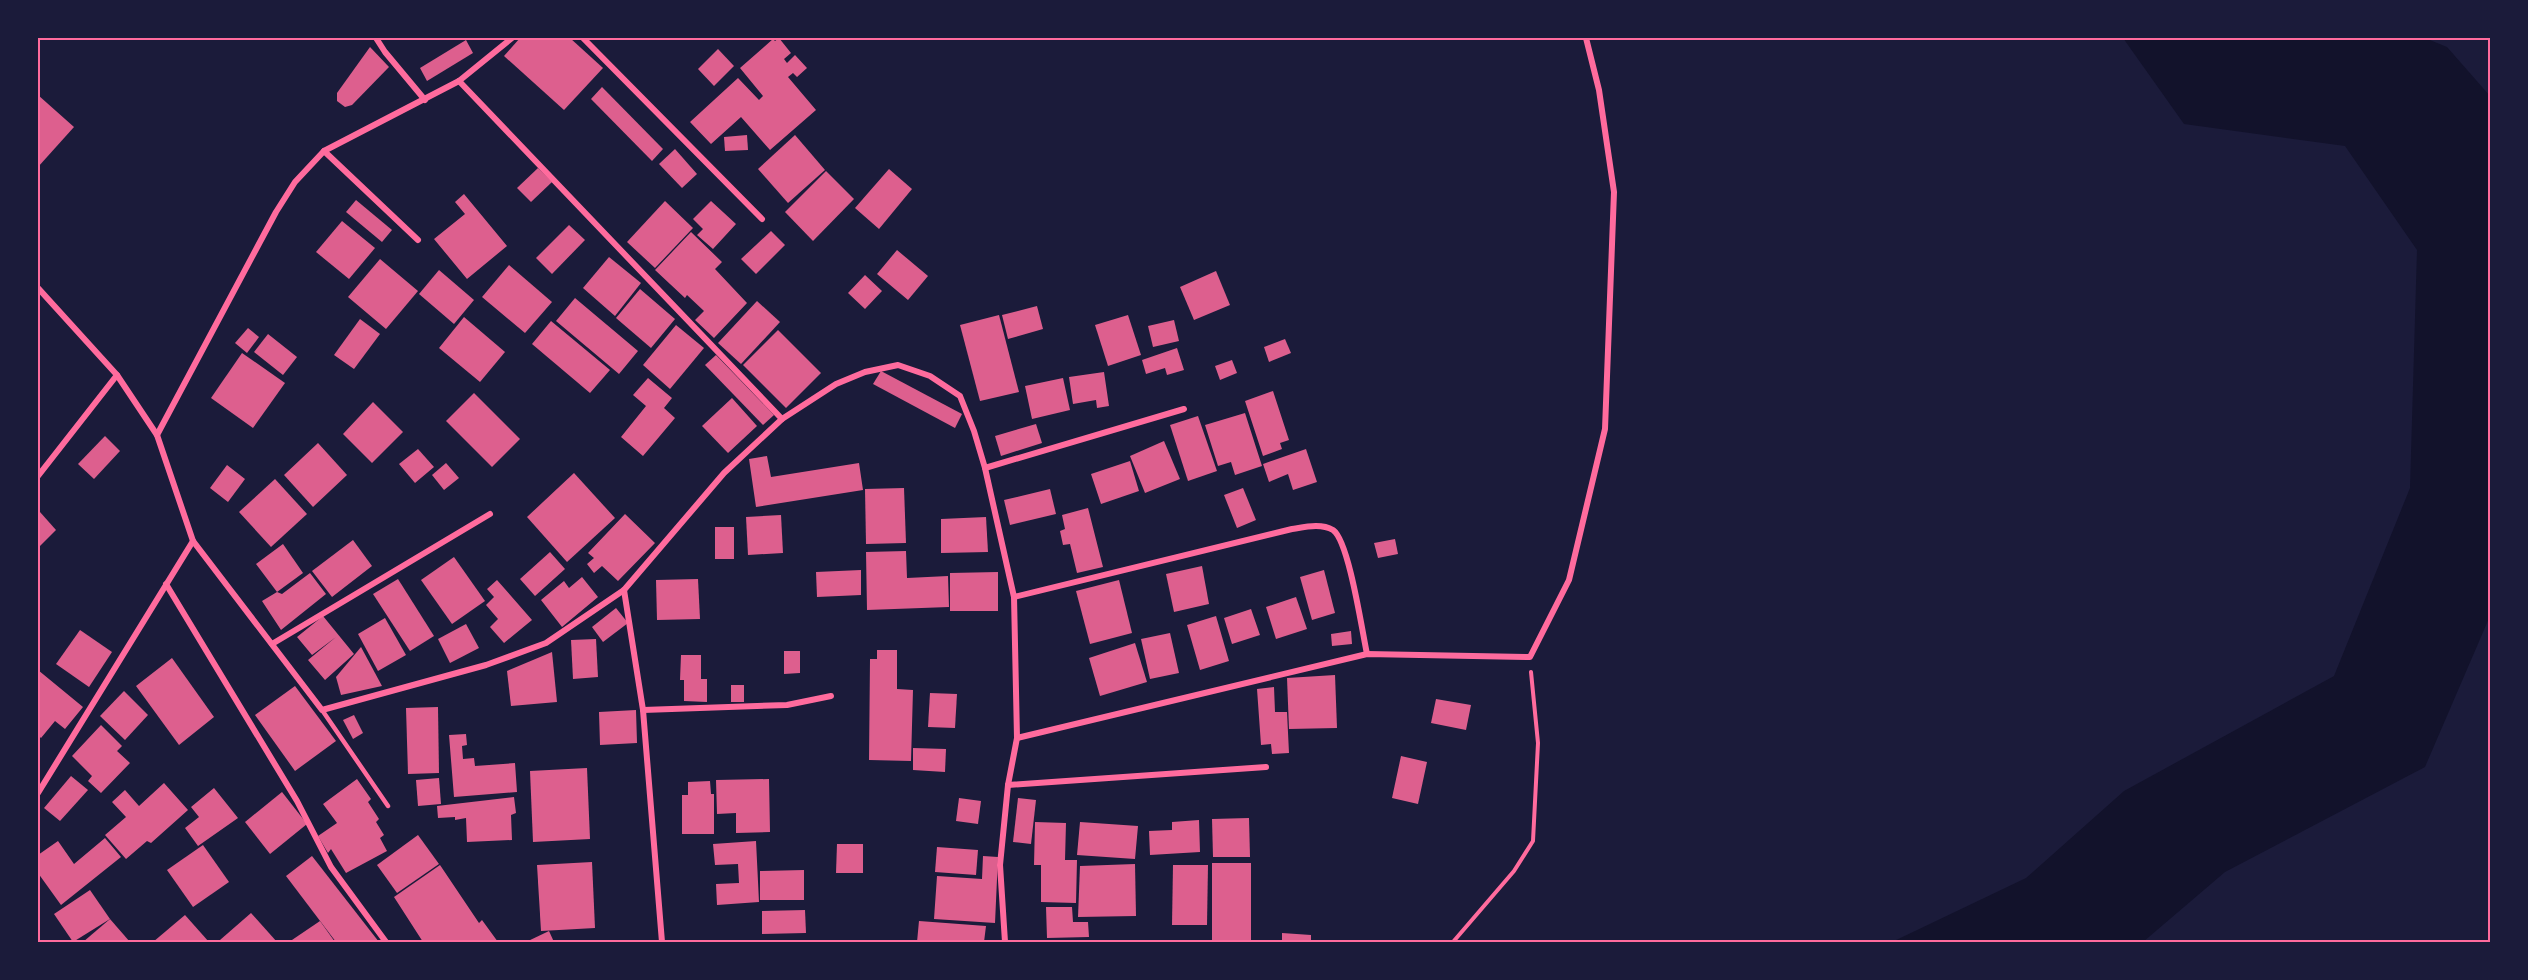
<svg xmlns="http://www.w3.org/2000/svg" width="2528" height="980" font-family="'Zilla Slab',serif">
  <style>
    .water { fill: #12122b }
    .building { fill: #dd5f8e }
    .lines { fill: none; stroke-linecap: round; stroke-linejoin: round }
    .path { stroke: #ff6b9d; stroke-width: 4 }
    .service { stroke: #ff6b9d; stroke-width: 4.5 }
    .minor { stroke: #ff6b9d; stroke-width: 6 }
    .neatline { fill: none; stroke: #ff6b9d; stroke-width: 2 }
  </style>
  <rect width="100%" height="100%" fill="#1b1b3a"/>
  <path class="water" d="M2123 38H2425L2447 47 2490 96V616L2425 767 2225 872 2143 942H1892L2026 878 2124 791 2334 676 2410 488 2417 250 2345 146 2184 124Z"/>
  <g class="building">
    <path d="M520 38H570L603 68 564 110 504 56Z"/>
    <path d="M779 38 791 53 784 59 787 63 795 55 807 68 797 77 793 73 788 77 816 110 770 150 741 117 711 144 690 122 738 78 759 100 763 96 740 68 773 39 775 41Z"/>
    <path d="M466 40 473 53 427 81 420 68Z"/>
    <path d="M370 47 389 67 352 105 345 107 337 101V93Z"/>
    <path d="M718 49 734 66 714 86 698 69Z"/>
    <path d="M602 87 663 149 652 161 591 99Z"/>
    <path d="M38 95 74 127 38 167Z"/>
    <path d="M747 135 748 150 725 151 724 137Z"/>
    <path d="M795 135 825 170 788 203 758 169Z"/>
    <path d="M675 149 697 174 682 188 659 164Z"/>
    <path d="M538 168 552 182 531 202 517 188Z"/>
    <path d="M889 169 912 189 879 229 855 208Z"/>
    <path d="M826 171 854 199 813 241 785 212Z"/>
    <path d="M464 194 507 246 467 279 434 239 465 214 455 202Z"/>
    <path d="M356 200 392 230 382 242 346 212Z"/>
    <path d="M665 201 693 228 655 268 627 242Z"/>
    <path d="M711 201 736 224 713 249 697 235 703 229 693 219Z"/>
    <path d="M342 221 375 248 349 279 316 252Z"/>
    <path d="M569 225 585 240 552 274 536 258Z"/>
    <path d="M771 231 785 245 756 274 741 259Z"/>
    <path d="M691 232 722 262 715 269 747 303 714 338 695 320 704 311 687 295 685 298 655 270Z"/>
    <path d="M897 250 928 276 908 300 877 274Z"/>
    <path d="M609 257 641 283 615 316 583 288Z"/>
    <path d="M380 259 418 291 386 329 348 297Z"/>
    <path d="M509 265 552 302 525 333 482 297Z"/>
    <path d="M439 270 474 300 454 324 419 294Z"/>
    <path d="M1216 271 1230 305 1194 320 1180 287Z"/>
    <path d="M865 275 882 291 865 309 848 293Z"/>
    <path d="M640 289 675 319 651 348 616 318Z"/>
    <path d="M575 298 638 351 619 374 556 321Z"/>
    <path d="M757 301 780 322 741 364 718 343Z"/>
    <path d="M1037 306 1043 329 1008 339 1002 315Z"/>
    <path d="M999 315 1019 392 980 401 960 325Z"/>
    <path d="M1128 315 1141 355 1108 366 1095 325Z"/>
    <path d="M464 317 505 352 480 382 439 348Z"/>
    <path d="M360 319 380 334 354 369 334 355Z"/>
    <path d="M1174 320 1179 341 1153 347 1148 326Z"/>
    <path d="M551 321 610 370 590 393 532 344Z"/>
    <path d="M676 325 704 348 670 389 643 365Z"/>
    <path d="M248 328 259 337 247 353 235 343Z"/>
    <path d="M778 330 821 373 786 408 743 365Z"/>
    <path d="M268 334 297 357 283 375 254 352Z"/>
    <path d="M1285 339 1291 353 1269 362 1264 347Z"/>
    <path d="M1177 348 1184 370 1167 375 1165 368 1146 374 1142 360Z"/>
    <path d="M242 353 285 383 253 428 211 398Z"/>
    <path d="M716 355 774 415 763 425 705 365Z"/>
    <path d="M1232 360 1237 373 1220 380 1215 366Z"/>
    <path d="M881 371 962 414 955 428 873 384Z"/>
    <path d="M1104 372 1109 406 1097 408 1096 400 1073 404 1069 377Z"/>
    <path d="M648 378 672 398 664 408 675 418 643 456 621 437 646 406 633 395Z"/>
    <path d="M1063 378 1070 410 1032 419 1025 386Z"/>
    <path d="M1273 391 1289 440 1280 443 1282 449 1263 456 1245 401Z"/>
    <path d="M474 393 520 439 492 467 446 421Z"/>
    <path d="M732 398 757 426 728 453 702 426Z"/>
    <path d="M373 402 403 432 372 463 343 434Z"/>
    <path d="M1245 413 1262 466 1235 475 1231 462 1218 466 1205 425Z"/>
    <path d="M1198 416 1217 471 1188 481 1170 425Z"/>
    <path d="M1036 424 1042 443 1001 456 995 436Z"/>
    <path d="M105 436 120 451 94 479 78 464Z"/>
    <path d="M1164 441 1180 479 1145 493 1130 456Z"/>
    <path d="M318 443 347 475 313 507 284 475Z"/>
    <path d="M418 449 434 467 415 483 399 464Z"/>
    <path d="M1306 449 1317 482 1293 490 1288 474 1269 482 1263 464Z"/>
    <path d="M767 456 771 477 859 463 863 490 756 507 749 459Z"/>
    <path d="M1130 461 1139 491 1101 504 1091 474Z"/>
    <path d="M446 463 459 478 444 490 432 475Z"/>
    <path d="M227 465 245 479 228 502 210 488Z"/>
    <path d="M574 473 615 518 567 562 527 517Z"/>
    <path d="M275 479 307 514 271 547 239 512Z"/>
    <path d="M904 488 906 543 866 544 865 489Z"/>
    <path d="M1243 488 1256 520 1237 528 1224 495Z"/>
    <path d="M1050 489 1056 514 1010 525 1004 500Z"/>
    <path d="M1088 508 1103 567 1077 573 1070 544 1063 545 1060 531 1065 529 1062 515Z"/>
    <path d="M40 512 56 530 38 548V515Z"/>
    <path d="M625 514 655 543 618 581 602 566 594 573 587 564 594 558 588 553Z"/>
    <path d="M781 515 783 553 748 555 746 517Z"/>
    <path d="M986 517 988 552 941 553V519Z"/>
    <rect x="715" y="527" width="19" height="32"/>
    <path d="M1395 539 1398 554 1378 558 1374 543Z"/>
    <path d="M353 540 372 566 332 597 312 571Z"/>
    <path d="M283 544 303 573 277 592 256 564Z"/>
    <path d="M906 551 907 578 948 576 949 607 867 610 866 552Z"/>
    <path d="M550 552 565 569 535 596 520 579Z"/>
    <path d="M454 557 485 601 452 624 421 580Z"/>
    <path d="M1202 566 1209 604 1174 612 1166 574Z"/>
    <path d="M861 570V595L817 597 816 572Z"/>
    <path d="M1324 570 1335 613 1312 620 1300 577Z"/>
    <path d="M998 572V611H950V573Z"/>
    <path d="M310 573 326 594 281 630 262 601 277 592 282 594Z"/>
    <path d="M582 577 598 597 562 627 541 600 564 581 569 588Z"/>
    <path d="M398 579 434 636 410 651 373 594Z"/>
    <path d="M698 579 700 619 657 620 656 580Z"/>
    <path d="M497 580 532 620 504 643 490 627 498 619 486 605 494 597 487 589Z"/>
    <path d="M1119 580 1132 633 1090 644 1076 591Z"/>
    <path d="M1296 597 1307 629 1276 639 1266 607Z"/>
    <path d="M616 608 628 623 603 642 592 627Z"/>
    <path d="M1251 609 1260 635 1232 644 1224 618Z"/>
    <path d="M323 616 354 654 325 680 308 660 336 637 312 655 297 637Z"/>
    <path d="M1216 616 1229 661 1200 670 1187 625Z"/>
    <path d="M385 618 406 655 378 671 358 634Z"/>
    <path d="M466 624 479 648 450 663 438 639Z"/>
    <path d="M80 630 112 652 89 687 56 664Z"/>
    <path d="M1351 631 1352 644 1332 646 1331 634Z"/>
    <path d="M1170 633 1179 673 1150 679 1141 639Z"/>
    <path d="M596 639 598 677 573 679 571 640Z"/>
    <path d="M1135 643 1147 682 1100 696 1089 658Z"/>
    <path d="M361 647 382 686 341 695 336 677Z"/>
    <path d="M877 650H897V689L913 690 911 761 869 760 870 659H877Z"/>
    <path d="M784 651H800V673L784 674Z"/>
    <path d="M552 652 557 702 511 706 507 671Z"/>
    <path d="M681 655H701V679H707V702L684 701V680H680Z"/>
    <path d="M172 658 214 717 179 745 136 686Z"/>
    <path d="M38 670 83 707 65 729 55 721 41 738 38 735Z"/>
    <path d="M1335 675 1337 728 1289 729 1287 678Z"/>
    <rect x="731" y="685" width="13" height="17"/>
    <path d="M295 686 336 741 295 771 255 715Z"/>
    <path d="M1274 687 1275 712H1287L1289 753 1272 754 1271 744 1261 745 1257 689Z"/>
    <path d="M124 691 148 715 125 740 100 716Z"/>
    <path d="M930 693 957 694 955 728 928 727Z"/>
    <path d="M1436 699 1471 705 1466 730 1431 723Z"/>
    <path d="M438 707 439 773 408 774 406 708Z"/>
    <path d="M636 710 637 743 600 745 599 712Z"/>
    <path d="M354 715 363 733 353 739 343 720Z"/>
    <path d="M101 725 122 746 117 751 130 763 101 793 88 781 92 776 72 756Z"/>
    <path d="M466 734 467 745 462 746 463 759 474 758 475 766 515 763 517 792 454 797 449 735Z"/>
    <path d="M913 748 946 749 945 772 913 770Z"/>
    <path d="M1401 756 1427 762 1418 804 1392 798Z"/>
    <path d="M587 768 590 839 533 842 530 771Z"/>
    <path d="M71 776 88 790 60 821 44 808Z"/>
    <path d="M439 778 441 804 418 806 416 780Z"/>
    <path d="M357 779 371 799 368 802 379 819 376 822 384 835 380 838 387 851 346 873 331 849 328 853 318 836 337 823 323 804Z"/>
    <path d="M769 779 770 832 736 833V813L717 814 716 780Z"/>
    <path d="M710 781 711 794H714V834H682V795H688V782Z"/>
    <path d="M164 783 188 810 151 843 147 841 126 859 105 835 126 817 112 802 125 790 139 806Z"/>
    <path d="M214 788 238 818 198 846 185 828 199 817 191 807Z"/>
    <path d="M282 792 307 824 270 854 245 822Z"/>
    <path d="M514 797 516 813 511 815 512 840 467 842 466 818 455 820V817L438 818 437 806Z"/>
    <path d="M959 798 981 801 978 824 956 821Z"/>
    <path d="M1018 798 1036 800 1031 844 1013 842Z"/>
    <path d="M1249 818 1250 857H1213L1212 819Z"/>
    <path d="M1199 820 1200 852 1150 855 1149 831 1172 830V822Z"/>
    <path d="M1035 822 1066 823 1065 860H1077L1076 903 1041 902V865H1034Z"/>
    <path d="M1080 822 1138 826 1135 859 1077 855Z"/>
    <path d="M418 835 439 864 397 893 377 865Z"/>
    <path d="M105 838 121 857 61 905 38 873V855L58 841 74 864Z"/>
    <path d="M756 841 759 902 717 905 716 884 739 883 738 864 715 865 713 844Z"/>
    <path d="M837 844H863V873H836Z"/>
    <path d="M203 845 229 882 193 907 167 870Z"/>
    <path d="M937 847 978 850 976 875 935 872Z"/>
    <path d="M312 856 379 942H336L286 876Z"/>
    <path d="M983 856 998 857 995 923 934 919 937 876 982 879Z"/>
    <path d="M592 862 595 928 541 931 537 865Z"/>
    <rect x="1212" y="863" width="39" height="79"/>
    <path d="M1135 864 1136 916 1078 917 1080 866Z"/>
    <path d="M440 865 479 923 482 920 498 942H423L394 897Z"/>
    <path d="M1173 865H1208L1207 925H1172Z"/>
    <path d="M804 870V900H760V871Z"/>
    <path d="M90 890 110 919 73 942 54 914Z"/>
    <path d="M1046 907H1072L1073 922H1088L1089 937 1047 938Z"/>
    <path d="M805 910 806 933 762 934V911Z"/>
    <path d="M251 913 277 942H222L220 940Z"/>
    <path d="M185 915 209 942H153Z"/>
    <path d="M110 919 130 942H83Z"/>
    <path d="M320 921 335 942H289Z"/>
    <path d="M919 921 986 926 984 942H917Z"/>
    <path d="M549 931 554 942H526Z"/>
    <path d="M1282 933 1311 935V942H1282Z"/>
  </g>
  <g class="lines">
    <path class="path" d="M1453 942 1514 871 1533 841 1538 743 1531 672"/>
    <path class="service" d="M322 710 388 806"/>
    <g class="minor">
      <path d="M376 38 385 52 425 100"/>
      <path d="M583 38 762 219"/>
      <path d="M459 81 782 419"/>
      <path d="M324 151 418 240"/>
      <path d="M38 288 117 375 157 435 193 541 322 710 486 665 546 643 624 590 724 473 782 419 836 384 865 372 898 365 930 376 960 396 974 431 985 468 1014 597 1017 738 1008 785 1000 865 1005 942"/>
      <path d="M157 435 276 212 295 182 324 151 459 81 512 38"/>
      <path d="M985 468 1184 409"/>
      <path d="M38 476 117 375"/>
      <path d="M166 584 297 801 331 867 386 942"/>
      <path d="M624 590 643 710 662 942"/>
      <path d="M1014 597 1292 529C1305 527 1321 523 1333 530 1349 541 1362 631 1367 654"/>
      <path d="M272 644 490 514"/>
      <path d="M643 710 787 705 831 696"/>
      <path d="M1017 738 1367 654 1530 657 1569 580 1605 429 1614 192 1599 90 1586 38"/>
      <path d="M1008 785 1266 767"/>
      <path d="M38 793 193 541"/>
    </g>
  </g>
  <rect width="2528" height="980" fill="none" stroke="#1b1b3a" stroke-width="78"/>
  <rect x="39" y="39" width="2450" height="902" class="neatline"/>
</svg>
